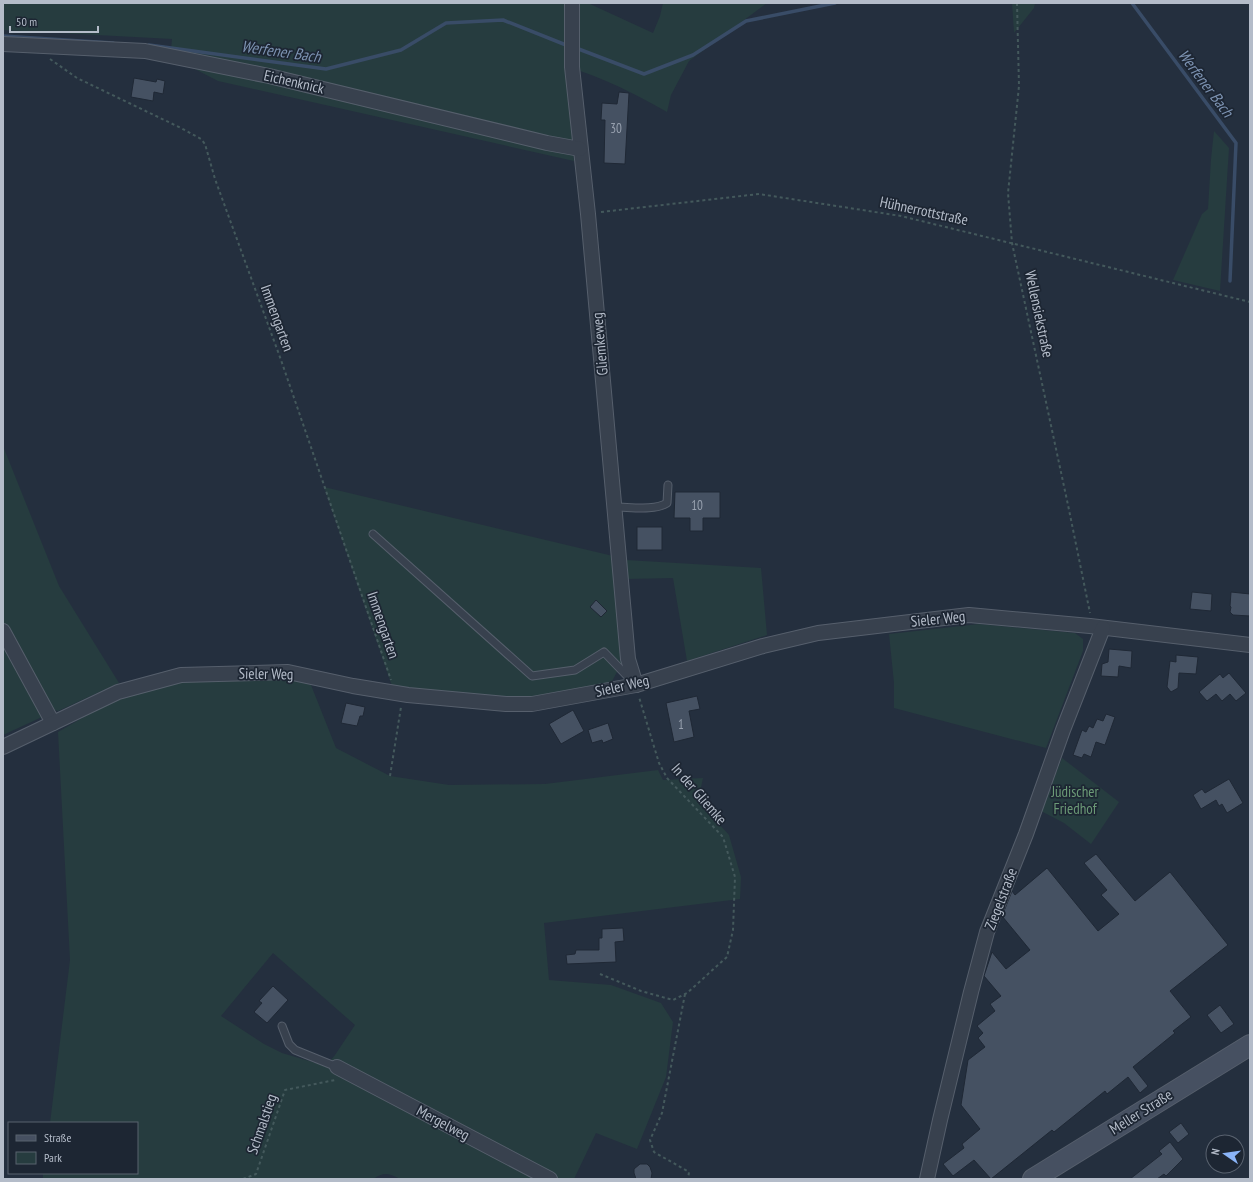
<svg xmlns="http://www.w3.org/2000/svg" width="1253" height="1182" font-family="'PT Sans Narrow',sans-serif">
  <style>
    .green { fill: #263c3f; fill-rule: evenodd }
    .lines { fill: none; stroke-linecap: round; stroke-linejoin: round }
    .stream { stroke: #394c67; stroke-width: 3.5 }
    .building { fill: #455162; stroke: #1f2835 }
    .lane-casing { stroke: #565f6c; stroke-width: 9 }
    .street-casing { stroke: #565f6c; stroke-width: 16 }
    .secondary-casing { stroke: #565f6c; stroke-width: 22 }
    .path { stroke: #44595c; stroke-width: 2; stroke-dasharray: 3 3; stroke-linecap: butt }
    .lane { stroke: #38414e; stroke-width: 7 }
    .street { stroke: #38414e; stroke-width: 14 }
    .secondary { stroke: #465061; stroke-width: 20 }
    .labels { text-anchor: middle; stroke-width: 3.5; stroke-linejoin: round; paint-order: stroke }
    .number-label { font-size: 13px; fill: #98a1af }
    .street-label { font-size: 15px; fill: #b4bcc9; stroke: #1d2633 }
    .park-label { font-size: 15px; fill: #6b9a76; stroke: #1d2633 }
    .water-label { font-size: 16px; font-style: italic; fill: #7c92b1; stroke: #1d2633 }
  </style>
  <rect width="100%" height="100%" fill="#242f3e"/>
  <g class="green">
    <path d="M3 3H558V4H590L653 33 660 16 663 3H767L689 61 671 95 667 112C635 94 603 77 567 67L574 161 218 81 189 66 170 61 172 39 3 30Z"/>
    <path d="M1012 3H1035L1034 8 1014 33Z"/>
    <path d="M1214 131 1229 148 1220 291 1173 280 1202 214 1208 209 1211 159Z"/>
    <path d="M3 446 59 586 119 683 58 711 49 708 3 621Z"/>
    <path d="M324 487 613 556 624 659 611 683 531 698 498 696 392 686Z"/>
    <path d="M626 560 761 568 767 635 687 661 673 578 627 579Z"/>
    <path d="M979 624 1075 633 1083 639V651L1046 748 894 708V683L889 634Z"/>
    <path d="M3 644 42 717 3 735Z"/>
    <path d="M288 679 311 685 336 748 390 776 449 785 545 784 658 770 663 780 703 778 698 801 729 835 741 877 740 899 544 923 549 980 611 985 661 1003 673 1022 666 1077 637 1149 596 1133 574 1179H400C388 1173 384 1172 373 1179H43V1173H137V1123H50L70 960 58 732 120 696 183 680ZM273 953 355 1025 335 1055 326 1066 282 1053 264 1044 221 1016Z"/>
    <path d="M1062 758 1119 802 1091 844 1064 823 1041 811Z"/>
  </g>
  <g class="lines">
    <g class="stream">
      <path d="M1132 3 1236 143 1230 281"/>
      <path d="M3 36 113 43"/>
      <path d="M149 45 326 69 401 50 446 23 503 20 566 45"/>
      <path d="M576 48 644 74 693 55 746 21 835 3"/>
    </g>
  </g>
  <g class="building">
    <path d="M134 78 156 82 157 79 165 81 163 94 154 92 153 101 131 97Z"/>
    <path d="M619 92 629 93 625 164 604 163 605 120H601L602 103 617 104Z"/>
    <path d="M675 492H720V518H703V531H690V518H674Z"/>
    <rect x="637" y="527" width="25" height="23"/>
    <path d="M1192 592 1212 594 1211 611 1190 609Z"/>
    <path d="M1231 592 1250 594V616L1233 615 1230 612 1231 607 1230 606Z"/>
    <path d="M596 600 607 611 601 617 590 607Z"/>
    <path d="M1109 649 1132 651 1131 668 1119 666 1118 677 1101 676 1102 664 1108 662Z"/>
    <path d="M1176 655 1198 657 1196 674 1179 673 1178 688 1171 692 1167 687 1170 661 1176 662Z"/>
    <path d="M1229 673 1246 693 1236 701 1230 694 1222 701 1216 694 1207 701 1199 692 1220 674 1223 678Z"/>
    <path d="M697 696 700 709 689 711 694 737 674 742 666 703Z"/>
    <path d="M346 703 365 707 363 716H360L357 726 341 723Z"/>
    <path d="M573 710 584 731 561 744 549 724Z"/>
    <path d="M1106 714 1115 717 1105 745 1096 742 1091 757 1084 754 1082 758 1073 755 1082 730 1086 732 1089 726 1093 728 1097 719 1103 721Z"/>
    <path d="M608 723 613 739 603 743 602 740 592 743 588 730Z"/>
    <path d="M1229 779 1243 803 1227 813 1222 804 1219 806 1216 800 1201 809 1193 795 1202 789 1205 793Z"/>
    <path d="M1096 854 1135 901 1170 872 1228 945 1170 991 1191 1017 1173 1031 1175 1033 1133 1067 1148 1086 1140 1093 1128 1077 1107 1094 1105 1091 1054 1132 1052 1130 991 1179 974 1160 953 1176 943 1164 964 1148 962 1144 980 1129 961 1105 968 1060 985 1047 978 1038 983 1033 977 1026 995 1011 990 1004 1001 996 984 976 992 952 1006 969 1030 950 1002 916 1012 891 1015 895 1047 868 1098 931 1119 914 1101 895 1107 890 1084 863Z"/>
    <path d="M623 928 624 941 615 942 616 962 567 964 566 955 575 954 576 950H599V938H602V929Z"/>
    <path d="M273 986 288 1000 267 1023 254 1012 262 1003 259 1001Z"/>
    <path d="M1220 1005 1234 1024 1221 1033 1207 1015Z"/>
    <path d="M1181 1123 1189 1134 1178 1143 1169 1132Z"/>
    <path d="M1170 1142 1183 1159 1166 1176 1164 1174 1157 1179H1130L1162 1154 1159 1151Z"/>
    <path d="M640 1164H647L650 1167 652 1173 651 1179H636L634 1173V1169Z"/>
  </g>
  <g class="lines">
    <g class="lane-casing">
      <g id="lane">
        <path d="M615 507C630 507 655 511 667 503L668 485"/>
        <path d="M373 534 532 676 575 670 604 652 631 680"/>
        <path d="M282 1026 289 1044 295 1050 337 1067"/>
      </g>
    </g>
    <g class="street-casing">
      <g id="street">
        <path d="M572 3V67L588 214 628 659 636 685"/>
        <path d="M3 44 145 51 269 76 547 143 580 149"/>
        <path d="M3 631 53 723"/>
        <path d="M3 747 118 692 181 675 288 672 353 686 408 695 506 704H532L636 685 763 646 818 633 969 615 1090 626 1250 645"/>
        <path d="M337 1067 550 1179"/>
        <path d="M927 1179 940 1120 971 992 987 932 1026 834 1063 730 1103 628"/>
      </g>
    </g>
    <g class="secondary-casing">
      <path id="secondary" d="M1033 1179 1250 1045"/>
    </g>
    <g class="path">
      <path d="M1017 3 1019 86 1008 193 1012 243 1068 505 1090 613"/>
      <path d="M50 59 77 78 181 128 201 139 205 144 215 179 281 360 391 680"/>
      <path d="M601 212 759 194 901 216 1250 302"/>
      <path d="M390 776 401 707"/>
      <path d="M600 974 641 991 673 1000 687 993 727 957 733 930 735 877 723 837 667 778 659 763 639 697"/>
      <path d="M685 994 662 1113 650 1140 654 1152 689 1172 688 1179"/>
      <path d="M243 1179 256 1174 285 1090 335 1080"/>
    </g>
    <use href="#lane" class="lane"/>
    <use href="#street" class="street"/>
    <use href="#secondary" class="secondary"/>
  </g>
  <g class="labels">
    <g class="number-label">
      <text x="616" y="133">30</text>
      <text x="697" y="510">10</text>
      <text x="681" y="729">1</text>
    </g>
    <g class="street-label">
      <text transform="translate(294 82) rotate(13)" y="5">Eichenknick</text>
      <text transform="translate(924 211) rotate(12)" y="5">Hühnerrottstraße</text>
      <text transform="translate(1039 314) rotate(78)" y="5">Wellensiekstraße</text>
      <text transform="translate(277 318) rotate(70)" y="5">Immengarten</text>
      <text transform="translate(600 344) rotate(-95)" y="5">Gliemkeweg</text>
      <text transform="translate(938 619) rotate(-6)" y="5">Sieler Weg</text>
      <text transform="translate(383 625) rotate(71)" y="5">Immengarten</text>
      <text transform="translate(266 674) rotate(1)" y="5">Sieler Weg</text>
      <text transform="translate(622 686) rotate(-13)" y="5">Sieler Weg</text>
      <text transform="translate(699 794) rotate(49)" y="5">In der Gliemke</text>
      <text transform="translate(1001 899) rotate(-69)" y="5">Ziegelstraße</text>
      <text transform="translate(1141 1112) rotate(-32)" y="5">Meller Straße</text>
      <text transform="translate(443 1123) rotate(28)" y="5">Mergelweg</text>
      <text transform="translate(262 1124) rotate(-71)" y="5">Schmalstieg</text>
    </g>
    <g class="park-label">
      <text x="1075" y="797">Jüdischer<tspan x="1075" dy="17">Friedhof</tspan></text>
    </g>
    <g class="water-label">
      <text transform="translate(281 51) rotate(8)" y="6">Werfener Bach</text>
      <text transform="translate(1206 83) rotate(53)" y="6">Werfener Bach</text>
    </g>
  </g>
  <rect width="1253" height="1182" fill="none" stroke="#b4bcc9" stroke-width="8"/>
  <rect x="8" y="1122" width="130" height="52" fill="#1d2633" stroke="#59626f"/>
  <rect x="16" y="1135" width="20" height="6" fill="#465061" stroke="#59626f"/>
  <text x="44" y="1142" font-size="12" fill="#b4bcc9">Straße</text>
  <rect x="16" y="1152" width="20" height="12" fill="#263c3f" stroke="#59626f"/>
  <text x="44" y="1162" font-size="12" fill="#b4bcc9">Park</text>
  <g transform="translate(1225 1154) rotate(283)"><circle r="19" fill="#1d2633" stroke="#59626f"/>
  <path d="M0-3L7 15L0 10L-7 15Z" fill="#8ab4f8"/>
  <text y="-6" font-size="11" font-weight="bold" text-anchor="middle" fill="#b4bcc9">N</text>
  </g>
  <path d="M10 26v6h88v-6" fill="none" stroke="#b4bcc9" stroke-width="2"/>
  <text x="16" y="26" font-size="12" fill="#b4bcc9" stroke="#1d2633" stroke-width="3" paint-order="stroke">50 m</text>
</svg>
